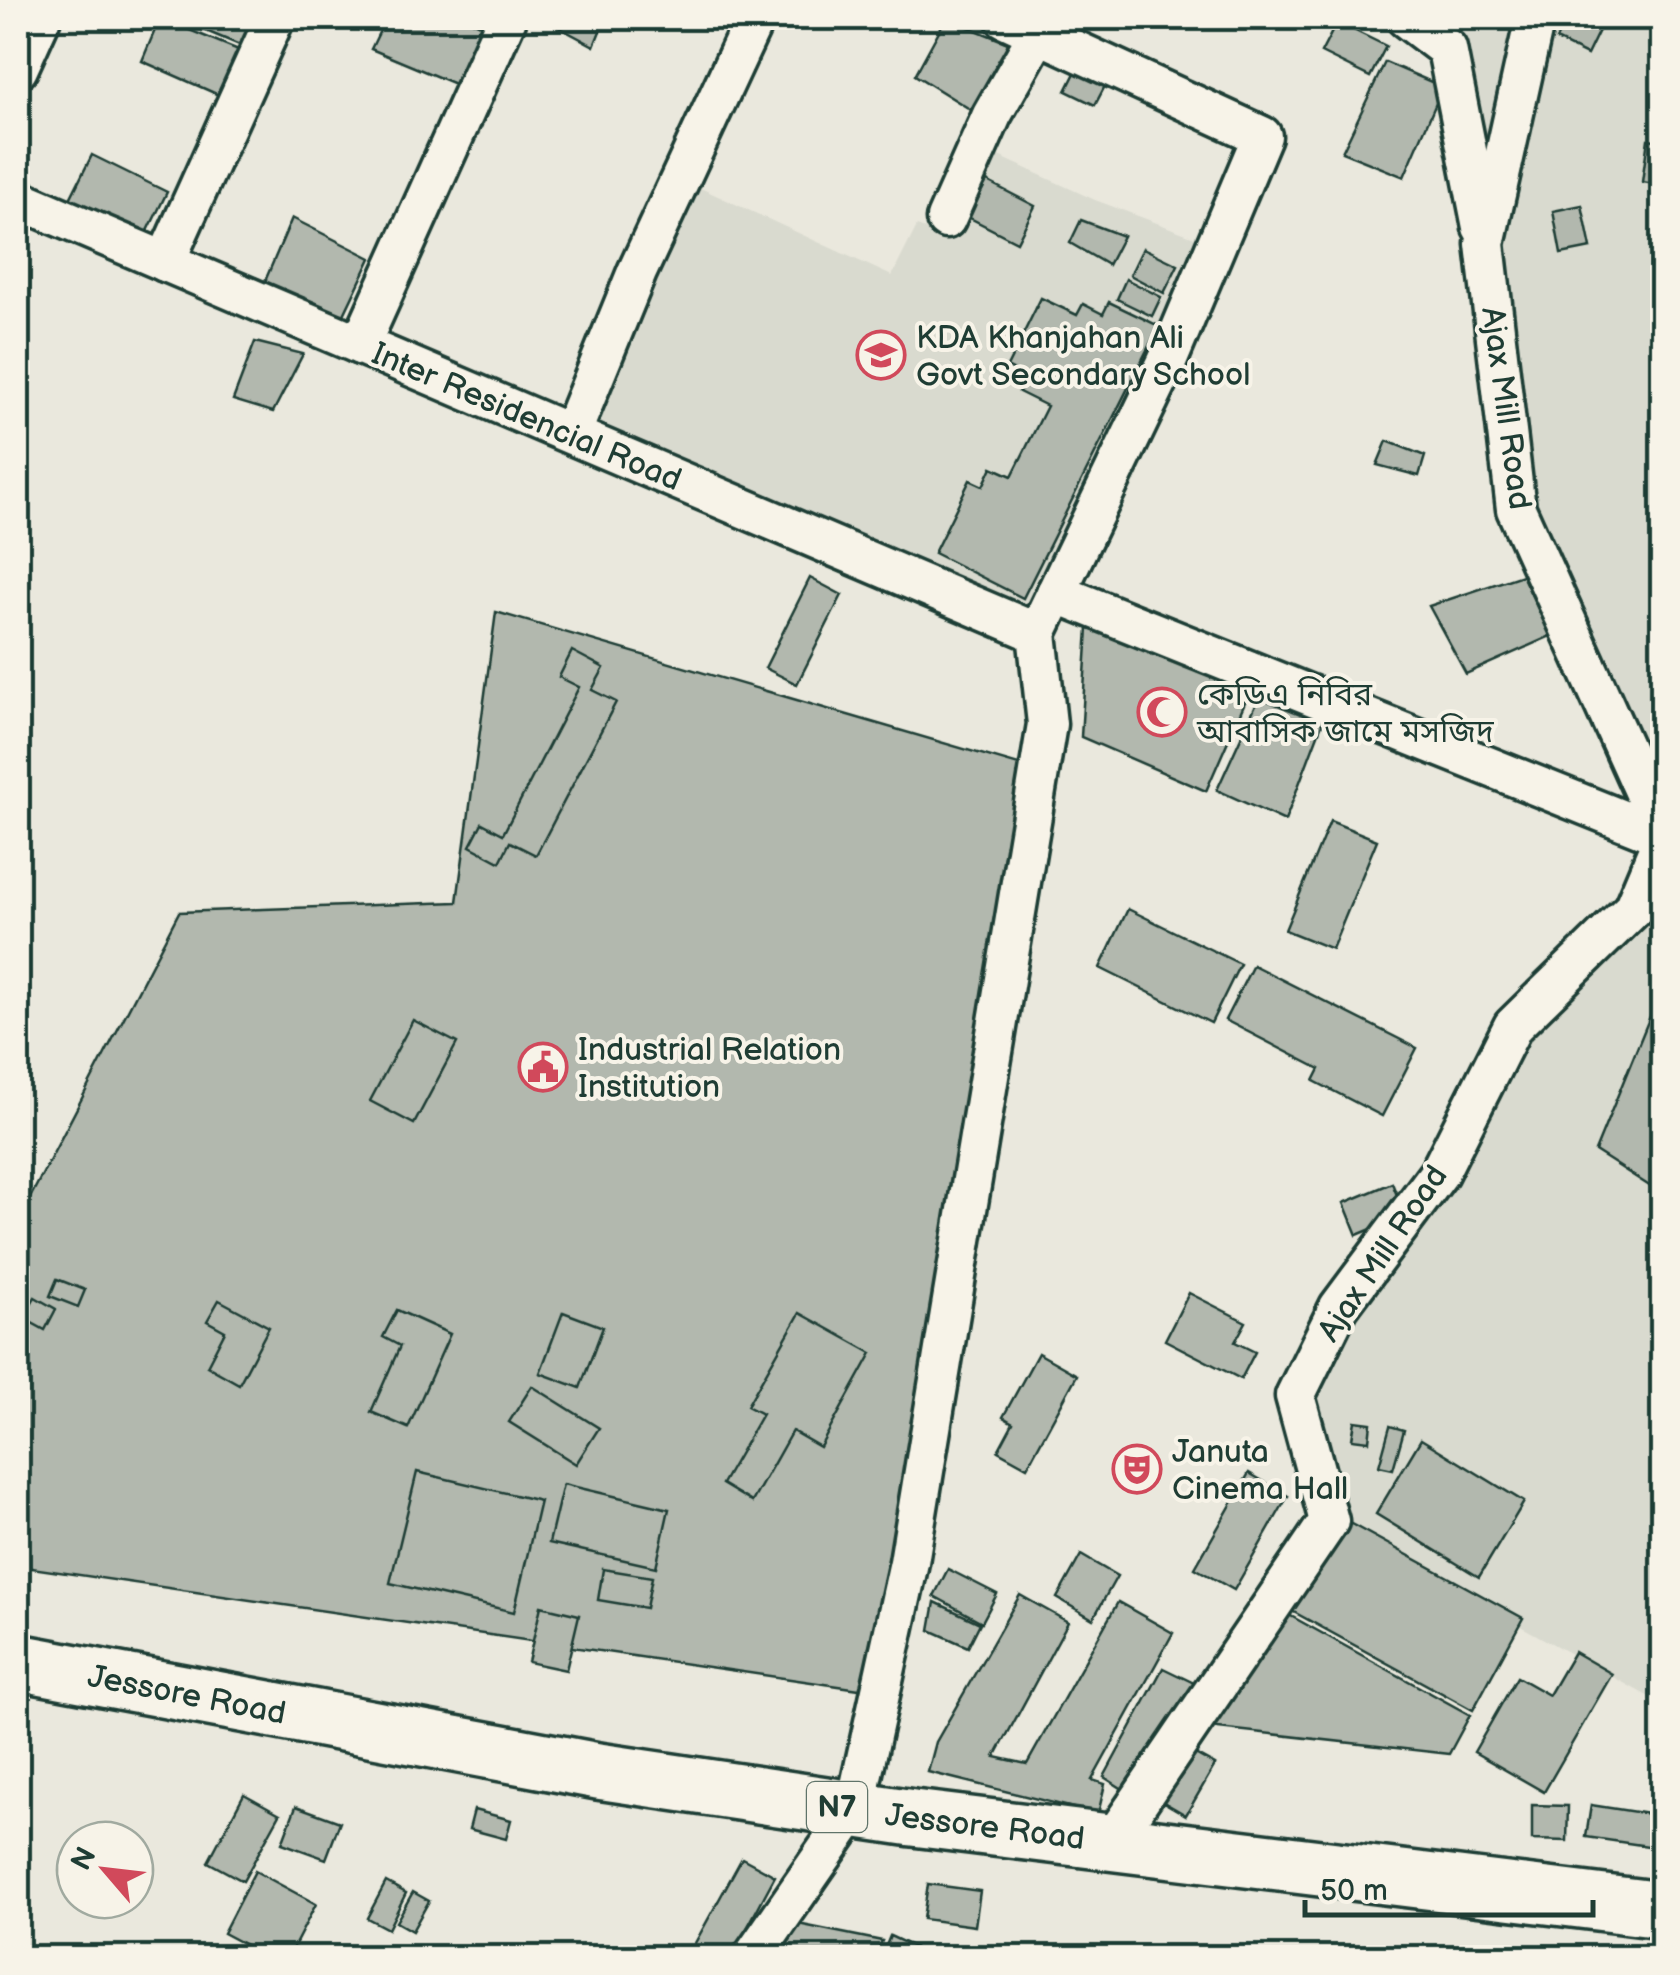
<svg xmlns="http://www.w3.org/2000/svg" width="1680" height="1975" font-family="'Balsamiq Sans','Noto Sans Bengali',sans-serif">
  <style>
    .built { fill: #d9dacf }
    .building { fill: #b2b8ae; stroke: #1f3d34; stroke-width: 2.5 }
    .lines { fill: none; stroke-linecap: round; stroke-linejoin: round }
    .street-casing { stroke: #1f3d34; stroke-width: 45 }
    .highway-casing { stroke: #1f3d34; stroke-width: 62 }
    .street { stroke: #f7f3e8; stroke-width: 38 }
    .highway { stroke: #f7f3e8; stroke-width: 55 }
    .labels { text-anchor: middle; stroke-width: 8; stroke-linejoin: round; paint-order: stroke }
    .shield { fill: #f7f3e8; stroke: #60746a; stroke-width: 2.5 }
    .shield-label { font-size: 30px; font-weight: bold; fill: #1f3d34 }
    .poi-label { font-size: 32px; fill: #1f3d34; stroke: #f7f3e8; text-anchor: start }
    .street-label { font-size: 32px; fill: #1f3d34; stroke: #f7f3e8 }
  </style>
  <rect width="100%" height="100%" fill="#eae8dd"/>
  <filter id="ink" filterUnits="userSpaceOnUse"><feTurbulence type="fractalNoise" baseFrequency=".01" numOctaves="2"/><feDisplacementMap in="SourceGraphic" scale="20" xChannelSelector="R" yChannelSelector="G"/><feConvolveMatrix kernelMatrix="1 2 1 2 8 2 1 2 1" color-interpolation-filters="sRGB"/></filter>
  <g filter="url(#ink)">
    <g class="built">
      <path d="M1406 18H1662V833L1516 509 1447 49Z"/>
      <path d="M979 147 1095 200 1208 242 1037 633 571 434 683 180 892 276 917 226 933 232 946 219Z"/>
      <path d="M1662 840V1704L1329 1521 1295 1396 1513 1026 1633 909Z"/>
    </g>
    <g class="building">
      <path d="M160 18 241 51 221 96 142 61Z"/>
      <path d="M175 18H254L242 46Z"/>
      <path d="M386 18H466L482 26 462 87 371 49Z"/>
      <path d="M554 18H583L602 26 594 46 551 23Z"/>
      <path d="M946 18 1008 43 989 121 915 75Z"/>
      <path d="M1567 18H1605L1587 55 1556 40Z"/>
      <path d="M1337 22 1386 46 1370 77 1321 53Z"/>
      <path d="M1385 62 1443 87 1404 177 1342 152Z"/>
      <path d="M1077 69 1106 84 1095 105 1066 91Z"/>
      <path d="M1648 139 1662 141V185L1642 182Z"/>
      <path d="M92 155 167 192 143 241 68 203Z"/>
      <path d="M987 181 1035 206 1017 242 968 217Z"/>
      <path d="M1582 205 1591 248 1561 254 1553 211Z"/>
      <path d="M292 218 371 258 340 323 262 288Z"/>
      <path d="M1081 220 1123 236 1108 265 1070 243Z"/>
      <path d="M1143 248 1178 265 1164 293 1130 275Z"/>
      <path d="M1126 279 1161 297 1152 316 1117 299Z"/>
      <path d="M1041 298 1077 315 1083 304 1103 314 1109 302 1159 326 1023 598 934 553 970 480 983 486 992 467 1012 476 1047 406 1019 392 1026 377 1007 367Z"/>
      <path d="M255 342 303 354 273 412 233 400Z"/>
      <path d="M1387 441 1425 456 1419 476 1377 465Z"/>
      <path d="M1522 575 1551 636 1466 674 1429 606Z"/>
      <path d="M810 578 842 595 797 684 765 668Z"/>
      <path d="M496 612 1039 771 880 1692 18 1566V1221L179 912 457 902Z"/>
      <path d="M1088 628 1252 686 1206 791 1081 737Z"/>
      <path d="M572 651 604 668 592 690 616 702 536 855 510 842 500 862 470 846 482 823 503 834 579 687 559 677Z"/>
      <path d="M1263 689 1325 716 1285 821 1217 790Z"/>
      <path d="M1330 821 1377 840 1332 949 1285 930Z"/>
      <path d="M1128 909 1240 964 1211 1023 1100 968Z"/>
      <path d="M1253 965 1417 1048 1382 1116 1314 1081 1320 1069 1225 1020Z"/>
      <path d="M1662 987V1194L1595 1151Z"/>
      <path d="M413 1020 457 1043 414 1124 370 1101Z"/>
      <path d="M1392 1183 1405 1215 1357 1235 1344 1203Z"/>
      <path d="M57 1279 85 1290 78 1307 50 1296Z"/>
      <path d="M1189 1293 1246 1322 1235 1342 1255 1352 1241 1379 1165 1340Z"/>
      <path d="M35 1297 56 1309 45 1330 23 1318Z"/>
      <path d="M219 1300 269 1327 239 1384 207 1366 225 1331 207 1321Z"/>
      <path d="M397 1310 450 1334 408 1428 371 1412 400 1346 383 1337Z"/>
      <path d="M563 1312 603 1327 580 1388 540 1373Z"/>
      <path d="M800 1313 872 1353 820 1447 792 1431 752 1502 722 1484 762 1414 747 1406Z"/>
      <path d="M1038 1353 1077 1375 1027 1467 998 1451 1013 1423 1003 1417Z"/>
      <path d="M532 1386 599 1428 576 1464 509 1422Z"/>
      <path d="M1355 1421 1371 1423 1369 1441 1352 1439Z"/>
      <path d="M1390 1426 1404 1430 1393 1469 1379 1466Z"/>
      <path d="M1421 1439 1524 1502 1479 1577 1376 1514Z"/>
      <path d="M417 1472 540 1501 514 1612 390 1583Z"/>
      <path d="M1249 1473 1288 1496 1234 1590 1195 1568Z"/>
      <path d="M563 1484 669 1509 656 1567 549 1543Z"/>
      <path d="M1342 1519 1523 1618 1473 1710 1292 1611Z"/>
      <path d="M1081 1555 1117 1576 1093 1619 1057 1598Z"/>
      <path d="M603 1569 652 1577 646 1608 598 1600Z"/>
      <path d="M948 1569 997 1594 982 1622 934 1596Z"/>
      <path d="M1020 1595 1068 1622 995 1757 1027 1764 1118 1602 1173 1633 1092 1780 1105 1784 1098 1814 928 1772 936 1742Z"/>
      <path d="M935 1602 980 1623 968 1647 930 1630Z"/>
      <path d="M541 1606 579 1615 566 1670 528 1662Z"/>
      <path d="M1289 1615 1470 1715 1449 1754 1209 1727Z"/>
      <path d="M1574 1652 1612 1674 1544 1792 1474 1752 1517 1677 1549 1695Z"/>
      <path d="M1163 1668 1198 1685 1126 1791 1104 1777Z"/>
      <path d="M1188 1750 1215 1765 1186 1815 1160 1800Z"/>
      <path d="M244 1794 280 1814 243 1881 208 1862Z"/>
      <path d="M1532 1805 1568 1806 1567 1841 1532 1840Z"/>
      <path d="M1591 1805 1662 1816V1848L1586 1837Z"/>
      <path d="M296 1806 340 1822 326 1859 282 1843Z"/>
      <path d="M474 1810 511 1820 506 1839 469 1829Z"/>
      <path d="M742 1858 775 1876 731 1958H696L689 1954Z"/>
      <path d="M255 1871 316 1904 288 1958H270L223 1933Z"/>
      <path d="M386 1882 406 1893 388 1929 367 1918Z"/>
      <path d="M928 1884 980 1891 975 1926 923 1919Z"/>
      <path d="M413 1892 429 1901 412 1931 396 1922Z"/>
      <path d="M793 1923 882 1941 875 1958H775Z"/>
      <path d="M890 1936 914 1947 909 1958H881Z"/>
    </g>
    <g class="lines">
      <g class="street-casing">
        <g id="street">
          <path d="M1406 18 1447 49 1482 227"/>
          <path d="M1535 18 1485 244 1516 509 1662 833"/>
          <path d="M18 69 41 18"/>
          <path d="M18 199 1037 633"/>
          <path d="M946 219 992 115 1039 32"/>
          <path d="M165 262 275 18"/>
          <path d="M360 345 507 18"/>
          <path d="M571 434 637 272 755 18"/>
          <path d="M1056 593 1662 836"/>
          <path d="M1111 1842 1329 1521 1295 1396 1339 1307 1439 1173 1513 1026 1633 909 1662 840"/>
          <path d="M752 1958 855 1809 909 1562 1047 724 1037 633 1167 362 1262 136 1005 18"/>
        </g>
      </g>
      <g class="highway-casing">
        <path id="highway" d="M18 1662 598 1771 913 1818 1662 1910"/>
      </g>
      <use href="#street" class="street"/>
      <use href="#highway" class="highway"/>
    </g>
  </g>
  <defs>
    <g id="school-ring" transform="scale(2.5)"><circle r="9.5" fill="#f7f3e8" stroke="#d1495b" stroke-width="1.5"/><path d="M0-5L7-2L0 1L-7-2ZM-4 1L0 2.5L4 1V4Q0 6-4 4Z" fill="#d1495b"/></g>
    <g id="mosque-ring" transform="scale(2.5)"><circle r="9.5" fill="#f7f3e8" stroke="#d1495b" stroke-width="1.5"/><path d="M3.5-4.9A6 6 0 1 0 3.5 4.9A5 5 0 1 1 3.5-4.9Z" fill="#d1495b"/></g>
    <g id="civic-ring" transform="scale(2.5)"><circle r="9.5" fill="#f7f3e8" stroke="#d1495b" stroke-width="1.5"/><path d="M-.6-6.5H3V-4.5H.6V-3L4-1V1h2V6H-6V1h2V-1L-.6-3ZM-1.2 2.5V6h2.4V2.5Z" fill="#d1495b"/></g>
    <g id="theatre-ring" transform="scale(2.5)"><circle r="9.5" fill="#f7f3e8" stroke="#d1495b" stroke-width="1.5"/><path d="M-5-5.5Q0-4 5-5.5V0Q5 5 0 6Q-5 5-5 0ZM-3.3-2.5H-1v1.5H-3.3ZM1-2.5H3.3v1.5H1ZM-2.8 1Q0 5.5 2.8 1Z" fill="#d1495b"/></g>
  </defs>
  <g fill-rule="evenodd">
    <use href="#school-ring" x="881" y="355"/>
    <use href="#mosque-ring" x="1162" y="712"/>
    <use href="#civic-ring" x="543" y="1067"/>
    <use href="#theatre-ring" x="1137" y="1469"/>
  </g>
  <g class="labels">
    <rect class="shield" x="807" y="1782" width="60" height="50" rx="8"/>
    <g class="shield-label">
      <text x="837" y="1817">N7</text>
    </g>
    <g class="poi-label">
      <text x="916" y="348">KDA Khanjahan Ali<tspan x="916" dy="37">Govt Secondary School</tspan></text>
      <text x="1197" y="705">কেডিএ নিবির<tspan x="1197" dy="37">আবাসিক জামে মসজিদ</tspan></text>
      <text x="578" y="1060">Industrial Relation<tspan x="578" dy="37">Institution</tspan></text>
      <text x="1172" y="1462">Januta<tspan x="1172" dy="37">Cinema Hall</tspan></text>
    </g>
    <g class="street-label">
      <text transform="translate(1507 408) rotate(82)" y="11">Ajax Mill Road</text>
      <text transform="translate(527 416) rotate(23)" y="11">Inter Residencial Road</text>
      <text transform="translate(1382 1253) rotate(-56)" y="11">Ajax Mill Road</text>
      <text transform="translate(187 1694) rotate(11)" y="11">Jessore Road</text>
      <text transform="translate(985 1826) rotate(7)" y="11">Jessore Road</text>
    </g>
  </g>
  <rect width="1680" height="1975" fill="none" stroke="#f7f3e8" stroke-width="60"/>
  <rect x="30" y="30" width="1620" height="1915" fill="none" stroke="#1f3d34" stroke-width="4" filter="url(#ink)"/>
  <g transform="translate(105 1870) rotate(298)"><circle r="48" fill="#f7f3e8" stroke="#a1aaa0" stroke-width="2.5"/>
  <path d="M0-8L18 38L0 25L-18 38Z" fill="#d1495b"/>
  <text y="-15" font-size="28" font-weight="bold" text-anchor="middle" fill="#1f3d34">N</text>
  </g>
  <path d="M1305 1900v15h288v-15" fill="none" stroke="#1f3d34" stroke-width="5"/>
  <text x="1320" y="1900" font-size="30" fill="#1f3d34" stroke="#f7f3e8" stroke-width="8" paint-order="stroke">50 m</text>
</svg>
